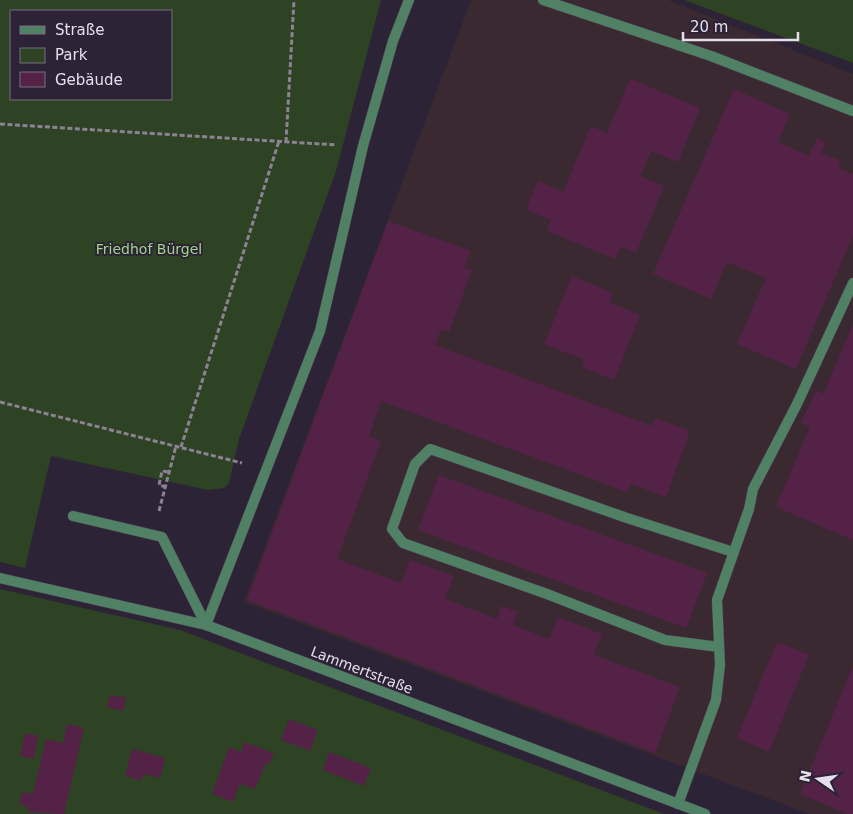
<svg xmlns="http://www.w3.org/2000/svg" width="853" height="814" font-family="'DejaVu Sans',sans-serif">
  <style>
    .industrial { fill: #3b2932 }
    .green { fill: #2e4224; fill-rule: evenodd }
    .building { fill: #542247 }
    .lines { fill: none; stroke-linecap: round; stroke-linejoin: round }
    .lane-casing { stroke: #4a4153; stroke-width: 11 }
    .street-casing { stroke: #4a4153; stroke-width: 11 }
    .path { stroke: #8b8393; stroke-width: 3; stroke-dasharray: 5 2.5; stroke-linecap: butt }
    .lane { stroke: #518165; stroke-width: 10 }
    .street { stroke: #518165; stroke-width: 10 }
    .labels { text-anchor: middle; stroke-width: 4; stroke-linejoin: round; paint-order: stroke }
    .park-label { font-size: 14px; fill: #9fd586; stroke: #2d2336 }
    .street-label { font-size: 14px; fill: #e5dfec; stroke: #2d2336 }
  </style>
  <rect width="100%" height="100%" fill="#2d2336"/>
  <path class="industrial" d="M471 0H668L853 74V814H810L244 602Z"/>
  <g class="green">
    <path d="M0 0H381L336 171 239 439 229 483 224 488 208 490 51 456 25 568 0 562ZM11 11H171V99H11Z"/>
    <path d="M684 0H853V63Z"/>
    <path d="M0 589 180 630 664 814H0Z"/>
  </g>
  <g class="building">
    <path d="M630 79 700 108 678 162 651 151 640 176 664 186 636 253 621 247 615 259 547 231 551 220 526 210 538 181 563 192 591 126 607 133Z"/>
    <path d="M734 89 790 114 778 142 809 156 817 138 826 142 821 153 841 161 838 168 853 174V235L796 369 737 344 766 278 727 262 711 299 653 274Z"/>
    <path d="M388 221 471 251 464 268 472 270 449 332 441 329 435 345 652 426 655 418 690 431 666 497 631 484 627 492 381 401 369 436 381 441 337 559 401 583 410 560 454 576 445 599 497 619 501 606 518 612 513 625 549 639 558 617 602 634 594 655 680 687 655 753 247 600Z"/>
    <path d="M572 276 613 293 609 302 640 315 614 380 582 367 585 360 544 344Z"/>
    <path d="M853 325V540L776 507 810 427 801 423 816 391 823 394Z"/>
    <path d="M439 475 707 573 686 628 418 530Z"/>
    <path d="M777 642 809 655 769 752 737 738Z"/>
    <path d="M853 666V814H848L800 794Z"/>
    <path d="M110 695 126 698 123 711 107 707Z"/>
    <path d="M289 719 318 730 310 751 281 740Z"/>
    <path d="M67 724 84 728 64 814 27 812 29 807 19 804 22 792 33 794 46 739 63 743Z"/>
    <path d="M25 733 38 736 34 759 20 756Z"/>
    <path d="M244 742 274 753 269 764 266 763 255 789 240 784 233 802 212 794 229 747 241 752Z"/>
    <path d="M132 749 165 758 160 778 144 774 141 781 125 776Z"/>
    <path d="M329 752 371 768 364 786 323 770Z"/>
  </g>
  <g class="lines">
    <g class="lane-casing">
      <g id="lane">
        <path d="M543 0 711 56 853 111"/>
        <path d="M73 516 162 537 206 625"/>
        <path d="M0 578 206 625"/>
        <path d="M206 625 320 331 363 146 393 41 409 0"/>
        <path d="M719 647 665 640 547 594 403 543 392 529 415 464 430 449 627 518 733 552"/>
        <path d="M678 804 716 700 720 665 717 600 749 509 753 489 797 404 853 283"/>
      </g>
    </g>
    <g class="street-casing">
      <path id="street" d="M206 625 705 814"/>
    </g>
    <g class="path">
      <path d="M0 124 337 145"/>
      <path d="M286 142 294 0"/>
      <path d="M0 402 242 463"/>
      <path d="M181 447 279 141"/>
      <path d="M166 487 159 485 162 471 169 472"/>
      <path d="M159 511 176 446"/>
    </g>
    <use href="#lane" class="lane"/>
    <use href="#street" class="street"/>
  </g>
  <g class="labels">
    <g class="park-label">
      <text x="149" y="254">Friedhof Bürgel</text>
    </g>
    <g class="street-label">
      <text transform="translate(362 670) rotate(21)" y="5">Lammertstraße</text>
    </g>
  </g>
  <rect x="10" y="10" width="162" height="90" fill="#2d2336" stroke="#776e7f"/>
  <rect x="20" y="26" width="25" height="8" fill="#518165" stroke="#776e7f"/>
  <text x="55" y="35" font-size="15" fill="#e5dfec">Straße</text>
  <rect x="20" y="48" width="25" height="15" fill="#2e4224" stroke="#776e7f"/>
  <text x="55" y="60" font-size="15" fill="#e5dfec">Park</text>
  <rect x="20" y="72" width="25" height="15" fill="#542247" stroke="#776e7f"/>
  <text x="55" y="85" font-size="15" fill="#e5dfec">Gebäude</text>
  <g transform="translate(818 779) rotate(283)" stroke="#2d2336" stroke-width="4" paint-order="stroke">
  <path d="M0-4L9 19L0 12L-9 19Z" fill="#e5dfec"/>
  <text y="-8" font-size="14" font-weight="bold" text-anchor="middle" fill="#e5dfec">N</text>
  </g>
  <path d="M683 32v8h115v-8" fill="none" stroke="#e5dfec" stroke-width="2.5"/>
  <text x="690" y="32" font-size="15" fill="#e5dfec" stroke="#2d2336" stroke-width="4" paint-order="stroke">20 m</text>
</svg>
